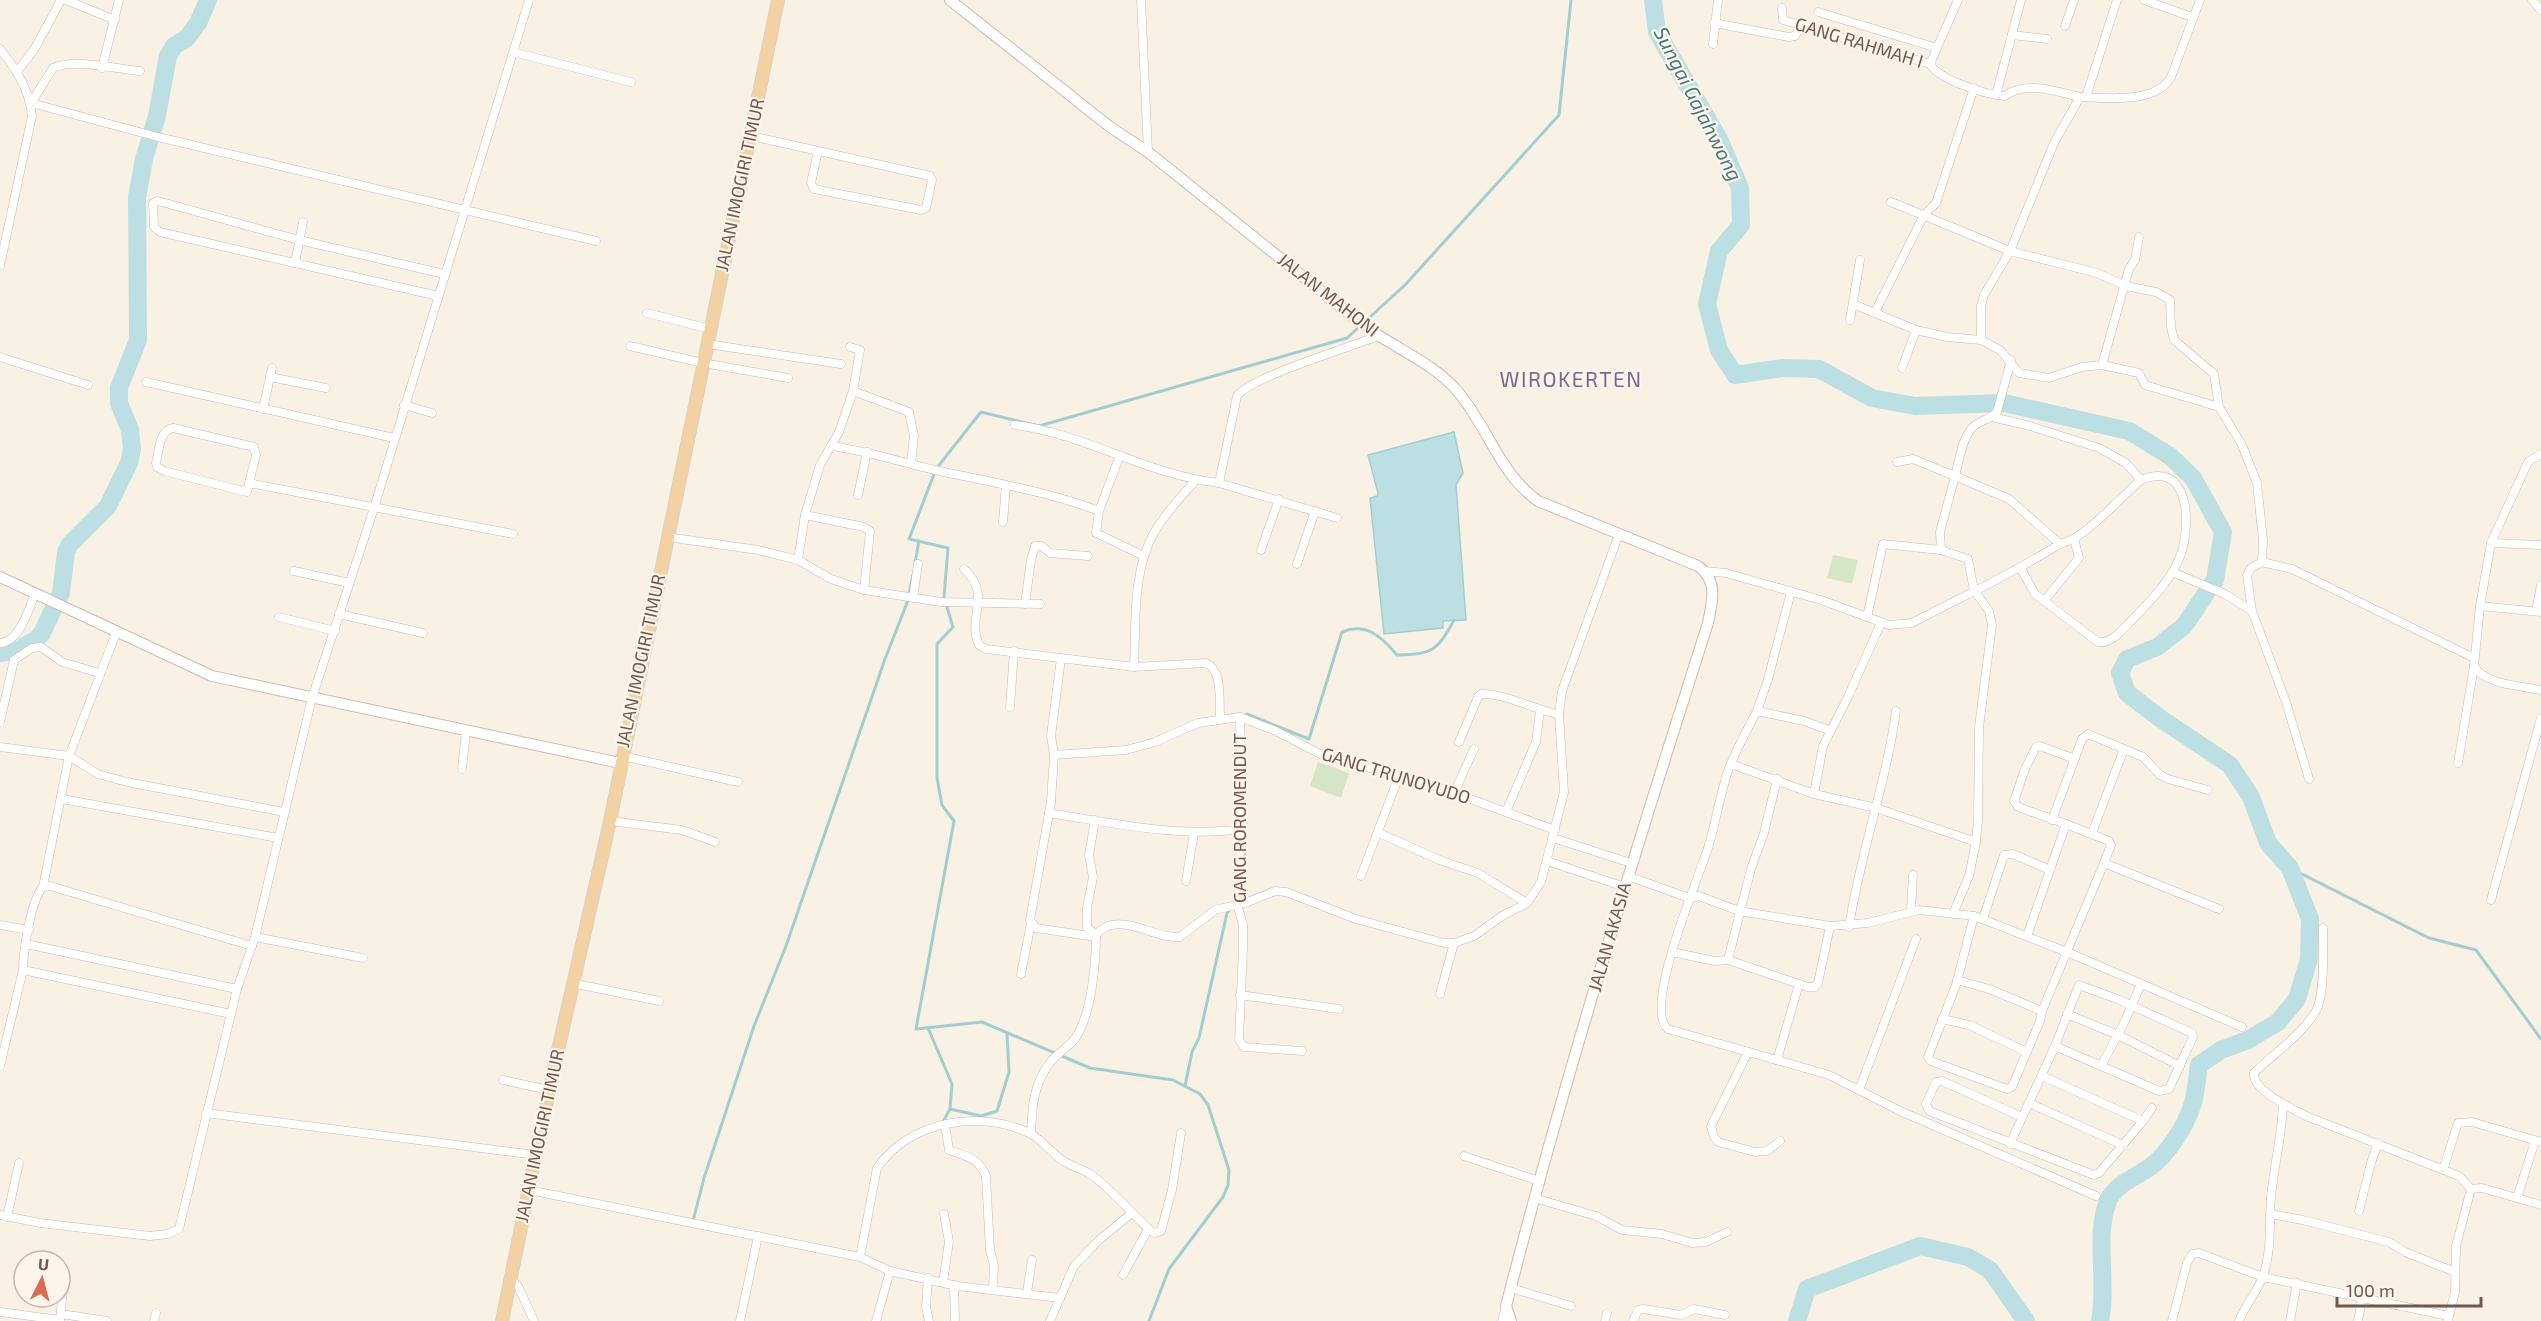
<svg xmlns="http://www.w3.org/2000/svg" width="2541" height="1321" font-family="'Exo 2',sans-serif">
  <style>
    .green { fill: #d4e6c5 }
    .water { fill: #bbdfe2; stroke: #a2ced3; stroke-width: 1.5 }
    .lines { fill: none; stroke-linecap: round; stroke-linejoin: round }
    .stream { stroke: #a2ced3; stroke-width: 3 }
    .river { stroke: #bbdfe2; stroke-width: 18 }
    .street-casing { stroke: #cbb8ac; stroke-width: 9 }
    .secondary-casing { stroke: #cfbaad; stroke-width: 12 }
    .primary-casing { stroke: #d7d0cd; stroke-width: 14 }
    .street { stroke: #fff; stroke-width: 8 }
    .secondary { stroke: #fff; stroke-width: 10 }
    .primary { stroke: #f3d1a3; stroke-width: 12 }
    .labels { text-anchor: middle; stroke-width: 4.5; stroke-linejoin: round; paint-order: stroke }
    .street-label { font-size: 18px; fill: #71574d; stroke: #fdf5eb }
    .water-label { font-size: 20px; font-style: italic; fill: #45767b; stroke: #fdf5eb }
    .quarter-label { font-size: 21px; letter-spacing: 1.5px; fill: #7d658d; stroke: #fdf5eb }
  </style>
  <rect width="100%" height="100%" fill="#faf1e5"/>
  <g class="green">
    <path d="M1833 555 1858 560 1852 584 1827 578Z"/>
    <path d="M1318 762 1349 773 1341 798 1310 786Z"/>
  </g>
  <path class="water" d="M1454 432 1463 473 1456 485 1466 620 1443 621V628L1384 634 1370 498 1377 496 1378 493 1368 455Z"/>
  <g class="lines">
    <g class="stream">
      <path d="M915 563 919 541"/>
      <path d="M1246 717 1247 714 1309 739 1342 632C1366 622 1382 637 1397 655 1433 654 1437 651 1454 620"/>
      <path d="M2290 868 2429 938 2476 950 2541 1039"/>
      <path d="M1240 898 1243 895 1245 834"/>
      <path d="M928 1028 952 1084 950 1109"/>
      <path d="M1185 1086 1192 1052 1199 1038 1227 913 1231 908"/>
      <path d="M943 1122 950 1109 981 1116 997 1111 1009 1072 1007 1033"/>
      <path d="M693 1221 704 1178 754 1026 786 946 885 659 907 603 913 575"/>
      <path d="M1149 1321 1169 1269 1223 1197 1228 1185 1229 1170 1208 1105 1200 1094 1173 1080 1090 1068 982 1022 916 1029 954 821 942 805 937 778V644L953 627 944 597 948 548 909 539 936 469 981 412 1039 426 1347 338 1405 285 1559 115 1571 0"/>
    </g>
    <g class="river">
      <path d="M1653 0 1657 32 1719 139 1740 188 1741 225 1719 251 1707 304 1719 350 1735 375 1783 368 1819 369 1872 398 1915 406 2004 403 2129 431 2170 456 2193 478 2223 532 2215 580 2184 626 2157 647 2127 659 2120 673 2127 693 2161 719 2230 765 2251 797 2268 843 2290 868 2310 919 2309 959 2297 999 2278 1022 2248 1040 2221 1050 2199 1065C2197 1078 2196 1094 2192 1106 2185 1127 2168 1154 2150 1167 2136 1177 2115 1184 2108 1201 2094 1237 2108 1283 2100 1321"/>
      <path d="M0 653 17 651 37 639 42 633 61 593 66 552 70 544 108 506 129 463 132 449 130 430 119 403V388L138 340 137 197 144 159 157 116 168 56 174 46 187 38 198 23 208 0"/>
      <path d="M1797 1321 1807 1289 1920 1246 1968 1257 1990 1270 2026 1321"/>
    </g>
    <g class="street-casing">
      <g id="street">
        <path d="M66 0 115 20"/>
        <path d="M1141 0 1148 152"/>
        <path d="M2144 0 2192 17"/>
        <path d="M2532 0 2541 10"/>
        <path d="M1782 8 1783 20 1930 64C1939 80 1987 95 2005 96 2025 80 2057 92 2080 97"/>
        <path d="M1818 12 1937 48"/>
        <path d="M1714 23 1789 37 1795 36 1801 25"/>
        <path d="M2065 26 2074 0"/>
        <path d="M2012 35 2047 39"/>
        <path d="M1713 44 1718 0"/>
        <path d="M0 49C17 70 29 89 32 116L0 266"/>
        <path d="M513 52 631 82"/>
        <path d="M1930 64 1958 0"/>
        <path d="M102 68 119 0"/>
        <path d="M140 71C115 69 76 58 53 68L31 103 158 137 596 241"/>
        <path d="M17 72 35 48 61 0"/>
        <path d="M1996 95 2021 0"/>
        <path d="M2086 97 2117 0"/>
        <path d="M751 136 930 176 932 180 926 208 921 210 814 189 811 183 818 151"/>
        <path d="M1891 202 2010 251 2054 143 2080 97C2107 98 2156 104 2171 77L2200 0"/>
        <path d="M295 263 303 222"/>
        <path d="M438 296 160 232 154 227 153 203 158 201 299 240 444 274"/>
        <path d="M1853 304 1916 330"/>
        <path d="M1875 312 1924 215 1936 203 1974 88"/>
        <path d="M647 313 710 329"/>
        <path d="M1850 320 1860 260"/>
        <path d="M707 344 841 364"/>
        <path d="M630 346 703 363 788 378"/>
        <path d="M850 347 860 350 853 391"/>
        <path d="M0 357 88 385"/>
        <path d="M2011 360 1997 412C1990 420 1980 420 1973 427 1962 438 1959 461 1955 476L2009 499 2060 544"/>
        <path d="M2102 365 2129 269 2135 260 2139 237"/>
        <path d="M1902 368 1916 330 1947 337 1981 340"/>
        <path d="M270 377 326 388"/>
        <path d="M146 382 394 438"/>
        <path d="M404 405 432 413"/>
        <path d="M2219 407 2145 385 2139 373 2102 365 2082 367 2049 378 2019 373 2000 350 1981 340V306L1984 295 2010 251 2097 273 2126 286 2156 292 2170 300 2171 327 2174 340 2214 374 2219 407 2242 445 2257 483 2263 540 2262 562"/>
        <path d="M263 409 272 368"/>
        <path d="M1015 425C1086 434 1147 475 1219 483"/>
        <path d="M832 446C867 451 900 462 935 470 990 482 1046 491 1099 511"/>
        <path d="M2541 454 2528 462 2491 543 2480 606 2474 666C2485 685 2521 686 2541 690"/>
        <path d="M1120 455 1099 511 1096 533 1144 556"/>
        <path d="M249 483 256 455 254 447 173 428C159 430 159 451 156 463L157 467 164 471 247 492 249 483 513 534"/>
        <path d="M858 495 867 452"/>
        <path d="M805 515 864 527 870 531 864 590"/>
        <path d="M1337 518 1219 483 1237 396C1251 377 1351 347 1378 336"/>
        <path d="M1003 522 1006 485"/>
        <path d="M667 537 758 550 798 560 831 579 864 590 941 602 1040 604"/>
        <path d="M2491 543 2541 545"/>
        <path d="M1261 550 1279 499"/>
        <path d="M1941 550 1968 559 1974 590 1989 611 1992 625 1979 727 1978 820 1976 842 1969 876 1953 914"/>
        <path d="M798 560 805 515 820 465 839 432 853 391 909 412 914 436 911 463"/>
        <path d="M1297 564 1315 511"/>
        <path d="M2020 567 2035 594 2098 642C2112 644 2123 629 2132 620 2150 601 2172 580 2181 554 2191 524 2190 459 2141 480"/>
        <path d="M964 569C993 596 966 617 979 645L986 649 1134 667 1206 663C1223 670 1219 701 1220 718"/>
        <path d="M294 571 349 583"/>
        <path d="M1704 571 1726 573 1821 600 1889 625 1912 623C1961 597 2011 575 2058 545 2064 542 2070 541 2075 538 2100 522 2119 499 2141 480L2126 463 2099 448 2030 426 1992 417"/>
        <path d="M2172 572 2225 594 2252 611"/>
        <path d="M913 598 918 564"/>
        <path d="M2044 601 2079 558 2074 539"/>
        <path d="M1025 604 1031 560 1035 546H1042L1050 553 1088 556"/>
        <path d="M2480 606 2541 612"/>
        <path d="M2536 611 2541 585"/>
        <path d="M339 614 423 633"/>
        <path d="M279 617 335 631"/>
        <path d="M1867 617 1883 544 1941 550 1940 532 1955 476 1913 459 1897 462"/>
        <path d="M1881 623 1847 699 1823 746 1814 794 1876 808 1976 842"/>
        <path d="M0 643C20 642 28 610 35 594"/>
        <path d="M1061 658 1051 736 1054 755 1051 802 1030 920 1036 928 1096 937"/>
        <path d="M1134 667C1136 623 1132 570 1155 531 1166 512 1182 496 1196 480"/>
        <path d="M1010 707 1014 651"/>
        <path d="M1757 711 1768 679 1791 592"/>
        <path d="M1240 717 1276 731 1320 754 1443 789 1555 830"/>
        <path d="M0 722 14 660 32 648 41 647 62 662 99 673"/>
        <path d="M1829 730 1804 721 1757 711C1747 730 1737 748 1729 768 1720 794 1716 822 1708 848 1699 877 1642 1009 1668 1029L1829 1075 1900 1111 2096 1196"/>
        <path d="M1459 742 1478 697 1481 694C1505 693 1534 710 1559 714"/>
        <path d="M0 747 69 756 98 774 127 782 284 812"/>
        <path d="M1054 755 1126 750 1155 742 1198 723 1240 717 1242 829 1237 904 1243 925V948L1239 1040 1244 1047 1302 1051"/>
        <path d="M622 756 738 782"/>
        <path d="M2458 763 2474 666"/>
        <path d="M1731 764 1814 794"/>
        <path d="M462 769 466 731"/>
        <path d="M1777 779 1764 833 1751 869 1728 960 1808 987H1815L1818 983 1830 926"/>
        <path d="M2309 779 2286 702 2252 611 2247 575 2251 568 2262 562 2292 569 2474 658"/>
        <path d="M1454 793 1474 749"/>
        <path d="M62 799 278 838"/>
        <path d="M1506 812 1536 742 1540 711"/>
        <path d="M1049 813C1113 823 1177 838 1242 829"/>
        <path d="M1095 820 1089 855 1093 877 1087 908V928L1096 934"/>
        <path d="M2052 820 2082 739 2088 734 2143 757 2160 775 2168 779 2208 790"/>
        <path d="M610 821 682 830 715 842"/>
        <path d="M2066 824 2018 807 2014 801 2025 769 2036 747 2040 746 2075 759"/>
        <path d="M1379 833 1442 861 1478 873 1527 903"/>
        <path d="M2092 833 2124 749"/>
        <path d="M1553 838 1631 863"/>
        <path d="M1547 861 1625 887"/>
        <path d="M2104 863 2219 909"/>
        <path d="M1361 876 1399 776"/>
        <path d="M1628 876 1689 898 1699 896 1739 911 1830 926 1868 923 1919 910 1974 916 2067 952 2242 1027"/>
        <path d="M1186 881 1194 833"/>
        <path d="M43 887 69 756 116 633"/>
        <path d="M2491 900 2541 718"/>
        <path d="M1911 910 1913 875"/>
        <path d="M1974 916 1956 985 1928 1057 1931 1061 2007 1089 2012 1087 2040 1021 2042 1011 2104 863 2111 845 2109 841 2066 824 2027 936"/>
        <path d="M1983 919 2004 855 2013 854 2050 870"/>
        <path d="M0 925 29 930"/>
        <path d="M1849 927C1860 854 1886 784 1896 711"/>
        <path d="M2323 928C2323 947 2325 995 2316 1011 2301 1036 2274 1053 2254 1073 2252 1091 2292 1108 2306 1116L2459 1176 2471 1189 2482 1188 2541 1205"/>
        <path d="M255 937 363 958"/>
        <path d="M26 944 237 989"/>
        <path d="M1672 952 1714 961 1728 960"/>
        <path d="M1021 974 1031 923"/>
        <path d="M1957 980 1989 989 2042 1011"/>
        <path d="M572 983 659 1001"/>
        <path d="M1440 994 1454 943"/>
        <path d="M1240 995 1339 1009"/>
        <path d="M231 1014 23 970C23 953 31 899 43 887L50 886 252 946"/>
        <path d="M2067 1014 2118 1035 2180 1066"/>
        <path d="M1942 1019 1969 1025 2027 1052"/>
        <path d="M1748 1052 1711 1126 1714 1137 1718 1142 1755 1152 1767 1151 1780 1141"/>
        <path d="M1777 1060 1799 984"/>
        <path d="M0 1066 23 970"/>
        <path d="M2101 1066 2125 1021 2141 984"/>
        <path d="M503 1080 549 1090"/>
        <path d="M1859 1090 1916 939"/>
        <path d="M2029 1103 2123 1145"/>
        <path d="M206 1113 536 1155"/>
        <path d="M2022 1117 1942 1081 1936 1082 1926 1104 1929 1111 2094 1175 2099 1173 2143 1121 2042 1076"/>
        <path d="M2143 1121 2152 1108"/>
        <path d="M945 1125 949 1150C966 1156 979 1158 986 1176L990 1250 994 1265 993 1289"/>
        <path d="M1031 1134C1032 1109 1033 1085 1049 1064 1057 1052 1071 1047 1078 1034 1092 1009 1096 962 1096 934 1099 932 1104 927 1108 926 1130 918 1157 939 1180 937L1215 910 1248 902 1275 891 1286 892 1356 919 1444 943H1454L1474 936 1502 916 1527 903 1541 882 1564 792 1559 714 1562 691 1619 534"/>
        <path d="M2010 1144 2055 1046 2079 985 2117 999 2192 1033 2193 1037 2169 1089 2159 1091 2055 1046"/>
        <path d="M1464 1156 1539 1181"/>
        <path d="M2443 1170 2458 1123 2472 1122 2541 1142"/>
        <path d="M529 1190 860 1257 877 1168C910 1121 978 1109 1029 1133 1043 1140 1052 1154 1065 1162 1074 1167 1085 1170 1093 1176 1114 1192 1131 1213 1150 1230L1155 1233 1161 1231 1172 1190 1181 1133"/>
        <path d="M1534 1198 1596 1216 1622 1230 1662 1234 1692 1243 1706 1242 1727 1232"/>
        <path d="M2517 1198 2535 1141"/>
        <path d="M2359 1211 2371 1163 2378 1143"/>
        <path d="M2270 1214 2303 1220 2389 1242 2405 1252 2455 1272"/>
        <path d="M0 1215 40 1223 150 1236 168 1234 179 1229 237 989 255 937 312 698 374 508 529 0"/>
        <path d="M7 1217 19 1163"/>
        <path d="M860 1257 890 1271 876 1321"/>
        <path d="M890 1271 957 1286 1060 1298"/>
        <path d="M1123 1275 1148 1229"/>
        <path d="M510 1278 518 1286 534 1321"/>
        <path d="M928 1278 926 1307 929 1321"/>
        <path d="M943 1282 949 1242 944 1214"/>
        <path d="M954 1285 955 1321"/>
        <path d="M1511 1288 1571 1306"/>
        <path d="M1027 1293 1032 1260"/>
        <path d="M0 1312 60 1320 63 1289"/>
        <path d="M61 1314 107 1321"/>
        <path d="M2448 1320 2455 1292 2456 1246 2471 1189"/>
        <path d="M154 1321 156 1313"/>
        <path d="M740 1321 758 1236"/>
        <path d="M1050 1321 1074 1266 1099 1240 1132 1213"/>
        <path d="M1502 1321 1506 1306"/>
        <path d="M1605 1321 1607 1313"/>
        <path d="M1633 1321 1638 1310 1643 1309 1681 1315 1694 1309 1725 1315"/>
        <path d="M2172 1321 2187 1263 2192 1254 2199 1253 2263 1277 2449 1316"/>
        <path d="M2239 1321C2245 1305 2258 1291 2263 1276 2272 1251 2269 1222 2271 1197 2274 1166 2282 1135 2283 1104"/>
        <path d="M2290 1321 2297 1283"/>
        <path d="M2358 1321 2362 1299"/>
      </g>
    </g>
    <g class="secondary-casing">
      <g id="secondary">
        <path d="M950 0 1110 127 1148 152 1357 320"/>
        <path d="M1369 329C1400 351 1435 364 1459 393 1488 428 1500 474 1538 501L1698 566C1719 581 1712 602 1708 623 1636 849 1565 1076 1506 1306L1511 1321"/>
        <path d="M0 577 212 676 620 763"/>
      </g>
    </g>
    <g class="primary-casing">
      <path id="primary" d="M502 1321 549 1090 610 821 778 0"/>
    </g>
    <use href="#street" class="street"/>
    <use href="#secondary" class="secondary"/>
    <use href="#primary" class="primary"/>
  </g>
  <g class="labels">
    <g class="street-label">
      <text transform="translate(1859 43) rotate(17)" y="6">GANG RAHMAH I</text>
      <text transform="translate(740 185) rotate(-78)" y="6">JALAN IMOGIRI TIMUR</text>
      <text transform="translate(1328 295) rotate(38)" y="6">JALAN MAHONI</text>
      <text transform="translate(641 661) rotate(-78)" y="6">JALAN IMOGIRI TIMUR</text>
      <text transform="translate(1396 776) rotate(17)" y="6">GANG TRUNOYUDO</text>
      <text transform="translate(1240 818) rotate(-90)" y="6">GANG ROROMENDUT</text>
      <text transform="translate(1610 937) rotate(-74)" y="6">JALAN AKASIA</text>
      <text transform="translate(540 1136) rotate(-78)" y="6">JALAN IMOGIRI TIMUR</text>
    </g>
    <g class="water-label">
      <text transform="translate(1698 104) rotate(63)" y="7">Sungai Gajahwong</text>
    </g>
    <g class="quarter-label">
      <text x="1571" y="387">WIROKERTEN</text>
    </g>
  </g>
  <g transform="translate(42 1279) rotate(6)"><circle r="28" fill="#fdf5eb" stroke="#c5b6ac" stroke-width="1.5"/>
  <path d="M0-4.5L10 22L0 15L-10 22Z" fill="#da6b55"/>
  <text y="-9" font-size="16" font-weight="bold" text-anchor="middle" fill="#71574d">U</text>
  </g>
  <path d="M2337 1297v9h144v-9" fill="none" stroke="#71574d" stroke-width="3"/>
  <text x="2346" y="1297" font-size="18" fill="#71574d" stroke="#fdf5eb" stroke-width="4.5" paint-order="stroke">100 m</text>
</svg>
